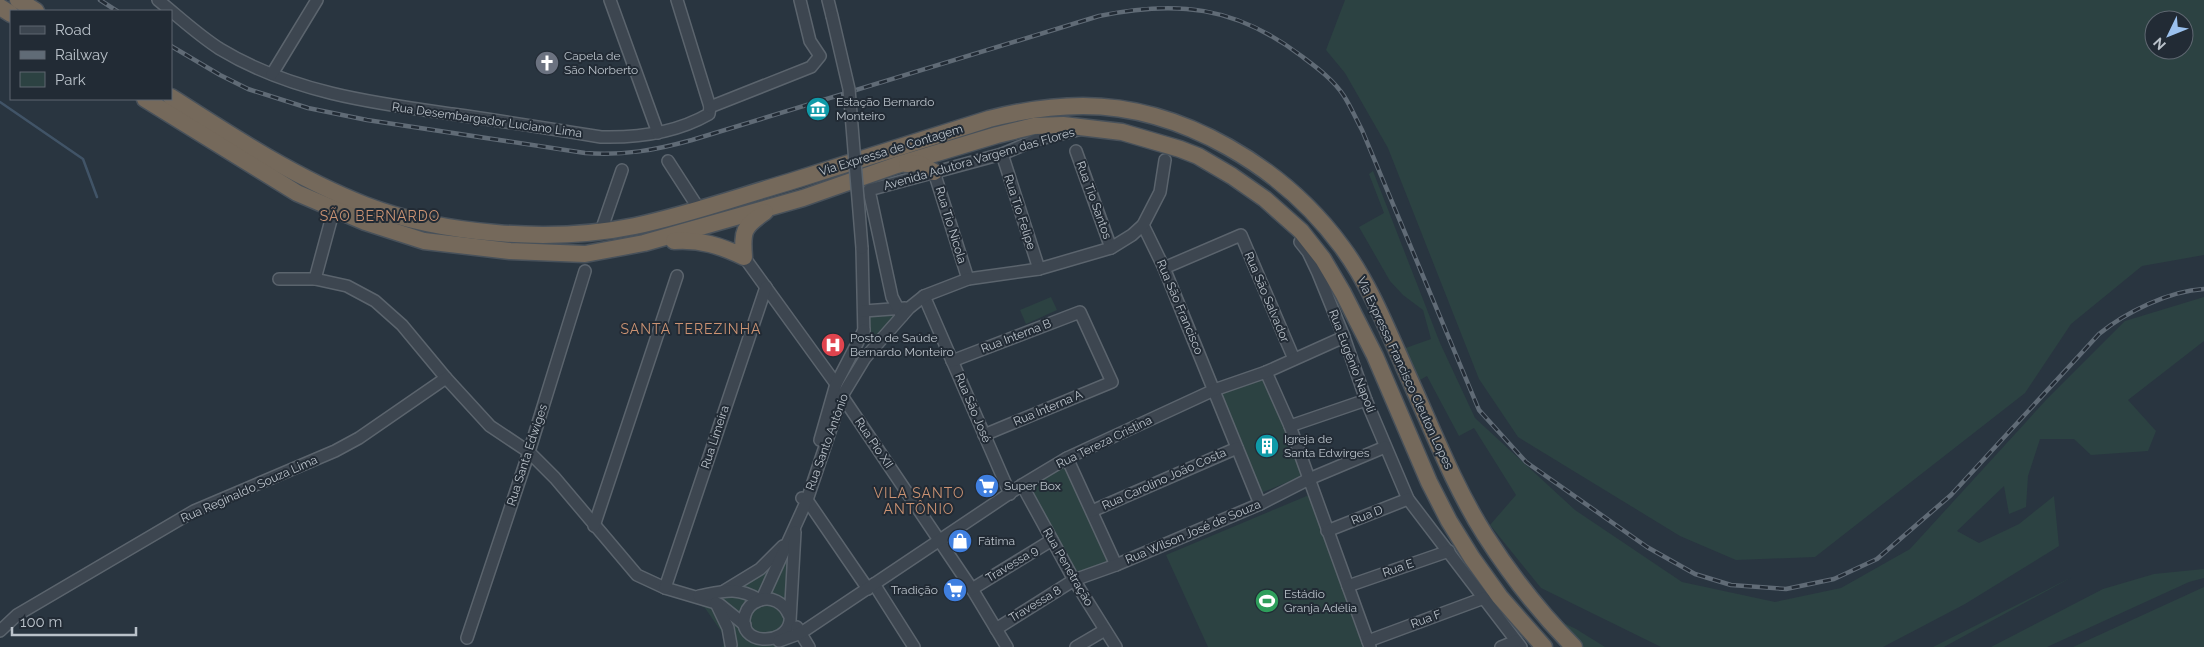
<svg xmlns="http://www.w3.org/2000/svg" width="2204" height="647" font-family="Raleway,sans-serif">
  <style>
    .green { fill: #2c4242; fill-rule: evenodd }
    .lines { fill: none; stroke-linecap: round; stroke-linejoin: round }
    .stream { stroke: #415467; stroke-width: 2.5 }
    .minor-casing { stroke: #5b646d; stroke-width: 14 }
    .highway-casing { stroke: #48515a; stroke-width: 19 }
    .minor { stroke: #3d4650; stroke-width: 11 }
    .highway { stroke: #75695b; stroke-width: 16 }
    .rail-casing { stroke: #606b76; stroke-width: 4.5 }
    .rail { stroke: #222b35; stroke-width: 2.5; stroke-dasharray: 8; stroke-linecap: butt }
    .minor-bridge-casing { stroke: #5b646d; stroke-width: 14; stroke-linecap: butt }
    .minor-bridge { stroke: #3d4650; stroke-width: 11 }
    .labels { text-anchor: middle; stroke-width: 4; stroke-linejoin: round; paint-order: stroke }
    .poi-label { font-size: 12px; fill: #bac2ca; stroke: #222b35; text-anchor: start }
    .street-label { font-size: 12px; fill: #bac2ca; stroke: #222b35 }
    .neighbourhood-label { font-size: 14px; letter-spacing: 1px; fill: #cc9373; stroke: #222b35 }
  </style>
  <rect width="100%" height="100%" fill="#293540"/>
  <g class="green">
    <path d="M1345 0H2204V255L2142 266 2071 324 2025 393 1815 557 1736 560 1680 536 1518 437 1479 379 1388 148 1345 73 1326 50ZM2154 20H2184V50H2154Z"/>
    <path d="M1373 171 1440 343 1475 418 1575 510 1682 582 1775 602 1841 588 1910 549 2046 400 2125 321 2204 297V341L2128 400 2156 431 2148 451 2091 455 2074 439H2040L2028 476 2026 507 2009 514 2004 486 1957 531 1979 543 2019 524 2054 496 2059 546 1965 604 1883 647H1661L1541 588 1490 525 1516 495 1474 428 1459 436 1427 376 1418 381 1400 350 1431 339 1423 310 1403 295 1390 281 1359 227 1384 213 1369 174Z"/>
    <path d="M1051 297 1057 310 1026 324 1020 310Z"/>
    <path d="M870 315H896L868 350Z"/>
    <path d="M1257 373 1268 380 1303 476 1258 494 1219 388Z"/>
    <path d="M1067 463 1112 561 1077 576 1027 488Z"/>
    <path d="M1309 495 1363 647H1208L1166 555Z"/>
    <path d="M797 529 795 616 806 635 784 647H722L725 643 723 634 705 608 673 592 726 593Z"/>
    <path d="M2204 569V578L2189 582 2047 647H1991L2103 589 2154 574Z"/>
    <path d="M2072 577 1944 647H1933Z"/>
    <path d="M2204 587V647H2073Z"/>
    <path d="M1551 617 1576 629 1605 647H1581Z"/>
  </g>
  <g class="lines">
    <path class="stream" d="M0 102 83 159 97 197"/>
    <g class="minor-casing">
      <g id="minor">
        <path d="M158 0C179 17 198 35 220 49 291 92 372 103 452 114 502 121 552 129 601 137 640 138 676 133 709 114L710 107"/>
        <path d="M610 0 658 133"/>
        <path d="M677 0 710 107"/>
        <path d="M828 0 832 16"/>
        <path d="M272 74 317 0"/>
        <path d="M710 107 811 67 820 56 810 41 800 0"/>
        <path d="M1076 151 1111 248"/>
        <path d="M1002 154 1039 269"/>
        <path d="M668 161 699 209"/>
        <path d="M934 172 968 279"/>
        <path d="M1143 225 1164 268 1260 504"/>
        <path d="M601 231 622 170"/>
        <path d="M1300 242 1308 252 1318 273 1344 337 1366 400 1408 499 1521 647"/>
        <path d="M862 248 864 336"/>
        <path d="M744 257 836 384"/>
        <path d="M1164 268 1241 235 1294 359"/>
        <path d="M279 279H315L347 286 375 301 402 325 446 378 490 426 529 452 555 478 637 575 665 588 719 604 745 625"/>
        <path d="M315 279 334 209"/>
        <path d="M924 296 1010 494"/>
        <path d="M864 311 905 308"/>
        <path d="M902 316 892 297 869 190 1002 154 1036 140 1078 130"/>
        <path d="M952 361 1080 312 1112 382 984 435"/>
        <path d="M1266 372 1290 426 1370 647"/>
        <path d="M842 396 972 589 1007 647"/>
        <path d="M1290 426 1366 400"/>
        <path d="M820 440 836 384 864 330"/>
        <path d="M1067 458 1116 565"/>
        <path d="M1022 485 1074 580 1116 647"/>
        <path d="M802 498 807 500 868 589"/>
        <path d="M1092 511 1237 448"/>
        <path d="M594 526 677 276"/>
        <path d="M1327 531 1408 499"/>
        <path d="M874 584 914 647"/>
        <path d="M1348 586 1449 551"/>
        <path d="M665 588 766 287"/>
        <path d="M972 589 1052 540"/>
        <path d="M724 591 760 569 783 546"/>
        <path d="M699 596C724 591 736 586 760 600"/>
        <path d="M762 599 807 500 842 396 865 358 909 308 924 296 968 279 1039 269 1111 248 1132 235 1143 225 1160 192 1165 160"/>
        <path d="M716 603 728 628 731 645"/>
        <path d="M789 615C784 603 771 595 758 601 752 603 747 608 745 615 736 645 786 647 790 621L795 532"/>
        <path d="M797 627 809 647"/>
        <path d="M996 629 1074 580 1116 565 1260 504 1309 479 1385 447"/>
        <path d="M0 631 17 615 194 511 335 451 359 438 446 378"/>
        <path d="M467 638 529 452 585 271"/>
        <path d="M779 641 801 633 1022 485 1067 458 1214 390 1266 372 1344 337"/>
        <path d="M1368 641 1484 598"/>
        <path d="M1076 647 1105 630"/>
        <path d="M1501 647 1516 641"/>
      </g>
    </g>
    <g class="highway-casing">
      <g id="highway">
        <path d="M18 0 36 11"/>
        <path d="M0 7 11 14"/>
        <path d="M171 97C233 137 296 178 365 205 443 235 553 243 635 226 687 215 738 197 789 182 856 161 922 140 989 119 1020 111 1050 106 1083 106 1182 106 1284 168 1342 247 1371 286 1389 334 1409 378 1433 431 1454 486 1485 535 1510 574 1541 614 1574 647"/>
        <path d="M145 99 297 193 365 222 424 241 510 251 585 254 644 243 803 198 897 165 997 135 1034 126 1063 125 1122 132 1180 149 1198 156 1232 176 1265 199 1301 231 1323 259 1343 293 1375 356 1429 482 1449 521 1472 558 1500 597 1544 647"/>
        <path d="M907 164 918 163 934 172"/>
        <path d="M674 241C700 239 721 246 744 257 742 231 743 227 765 212"/>
      </g>
    </g>
    <use href="#minor" class="minor"/>
    <use href="#highway" class="highway"/>
    <g class="rail-casing">
      <g id="rail">
        <path d="M100 0 117 11"/>
        <path d="M171 46 220 75 248 89 308 108 367 120 585 153C623 156 656 150 692 140L1099 16C1176 0 1235 6 1300 55 1316 67 1333 79 1344 96 1351 107 1356 119 1362 130L1479 410 1526 462 1647 547 1695 574 1731 585 1786 589 1834 579 1877 559 1951 495 2099 334C2126 312 2169 291 2204 289"/>
      </g>
    </g>
    <use href="#rail" class="rail"/>
    <g class="minor-bridge-casing">
      <path id="minor-bridge" d="M832 16 849 89 862 248"/>
    </g>
    <use href="#minor-bridge" class="minor-bridge"/>
  </g>
  <defs>
    <g id="church-disc" transform="scale(1.25)"><circle r="9.5" fill="#6b7280" stroke="#222b35"/><path d="M-1.2-6h2.4v3.5h3.3v2.4h-3.3V6h-2.4V-.1h-3.3v-2.4h3.3Z" fill="#fff"/></g>
    <g id="museum-disc" transform="scale(1.25)"><circle r="9.5" fill="#0f9aa8" stroke="#222b35"/><path d="M0-6L6-3V-2H-6V-3ZM-5-1h2V3h-2ZM-1-1h2V3h-2ZM3-1h2V3H3ZM-6 4H6V6H-6Z" fill="#fff"/></g>
    <g id="hospital-disc" transform="scale(1.25)"><circle r="9.5" fill="#e0444e" stroke="#222b35"/><path d="M-5-5h3v3.5h4V-5h3V5h-3V1.5h-4V5h-3Z" fill="#fff"/></g>
    <g id="building-disc" transform="scale(1.25)"><circle r="9.5" fill="#0f9aa8" stroke="#222b35"/><path d="M-4-6H4V6H1V3H-1V6H-4ZM-2.5-4.3h1.7v1.8h-1.7ZM.8-4.3h1.7v1.8H.8ZM-2.5-1h1.7V.8h-1.7ZM.8-1h1.7V.8H.8Z" fill="#fff"/></g>
    <g id="supermarket-disc" transform="scale(1.25)"><circle r="9.5" fill="#3f7fe0" stroke="#222b35"/><path d="M-6-5.5h2.5l.6 2H6L4.5 2H-2.5L-4.4-4H-6ZM-1.5 3.2a1.3 1.3 0 1 0 .1 0ZM3 3.2a1.3 1.3 0 1 0 .1 0Z" fill="#fff"/></g>
    <g id="shop-disc" transform="scale(1.25)"><circle r="9.5" fill="#3f7fe0" stroke="#222b35"/><path d="M-5-2.5h2.3a2.7 3.5 0 0 1 5.4 0H5L5.5 6h-11ZM-1.5-2.5h3a1.5 2.3 0 0 0-3 0Z" fill="#fff"/></g>
    <g id="stadium-disc" transform="scale(1.25)"><circle r="9.5" fill="#2e9e5b" stroke="#222b35"/><path d="M0-5a6.5 5 0 1 0 0 10a6.5 5 0 1 0 0-10ZM-3.5-1.8h7v3.6h-7Z" fill="#fff"/></g>
  </defs>
  <g fill-rule="evenodd">
    <use href="#church-disc" x="547" y="63"/>
    <use href="#museum-disc" x="818" y="109"/>
    <use href="#hospital-disc" x="833" y="345"/>
    <use href="#building-disc" x="1267" y="446"/>
    <use href="#supermarket-disc" x="987" y="486"/>
    <use href="#shop-disc" x="960" y="541"/>
    <use href="#supermarket-disc" x="955" y="590"/>
    <use href="#stadium-disc" x="1267" y="601"/>
  </g>
  <g class="labels">
    <g class="poi-label">
      <text x="564" y="60">Capela de<tspan x="564" dy="14">São Norberto</tspan></text>
      <text x="836" y="106">Estação Bernardo<tspan x="836" dy="14">Monteiro</tspan></text>
      <text x="850" y="342">Posto de Saúde<tspan x="850" dy="14">Bernardo Monteiro</tspan></text>
      <text x="1284" y="443">Igreja de<tspan x="1284" dy="14">Santa Edwirges</tspan></text>
      <text x="1004" y="490">Super Box</text>
      <text x="978" y="545">Fátima</text>
      <text x="938" y="594" text-anchor="end">Tradição</text>
      <text x="1284" y="598">Estádio<tspan x="1284" dy="14">Granja Adélia</tspan></text>
    </g>
    <g class="street-label">
      <text transform="translate(487 120) rotate(8)" y="4">Rua Desembargador Luciano Lima</text>
      <text transform="translate(891 150) rotate(-17)" y="4">Via Expressa de Contagem</text>
      <text transform="translate(979 159) rotate(-16)" y="4">Avenida Adutora Vargem das Flores</text>
      <text transform="translate(1094 200) rotate(70)" y="4">Rua Tio Santos</text>
      <text transform="translate(1020 212) rotate(72)" y="4">Rua Tio Felipe</text>
      <text transform="translate(951 225) rotate(73)" y="4">Rua Tio Nicola</text>
      <text transform="translate(1267 297) rotate(67)" y="4">Rua São Salvador</text>
      <text transform="translate(1180 307) rotate(67)" y="4">Rua São Francisco</text>
      <text transform="translate(1016 336) rotate(-21)" y="4">Rua Interna B</text>
      <text transform="translate(1352 361) rotate(69)" y="4">Rua Eugênio Napoli</text>
      <text transform="translate(1405 373) rotate(65)" y="4">Via Expressa Francisco Cleuton Lopes</text>
      <text transform="translate(973 408) rotate(67)" y="4">Rua São José</text>
      <text transform="translate(1048 408) rotate(-23)" y="4">Rua Interna A</text>
      <text transform="translate(715 437) rotate(-72)" y="4">Rua Limeira</text>
      <text transform="translate(827 442) rotate(-70)" y="4">Rua Santo Antônio</text>
      <text transform="translate(1104 442) rotate(-26)" y="4">Rua Tereza Cristina</text>
      <text transform="translate(874 443) rotate(56)" y="4">Rua Pio XII</text>
      <text transform="translate(527 455) rotate(-72)" y="4">Rua Santa Edwiges</text>
      <text transform="translate(1164 479) rotate(-24)" y="4">Rua Carolino João Costa</text>
      <text transform="translate(249 489) rotate(-24)" y="4">Rua Reginaldo Souza Lima</text>
      <text transform="translate(1367 515) rotate(-21)" y="4">Rua D</text>
      <text transform="translate(1193 532) rotate(-23)" y="4">Rua Wilson José de Souza</text>
      <text transform="translate(1012 564) rotate(-31)" y="4">Travessa 9</text>
      <text transform="translate(1068 567) rotate(60)" y="4">Rua Penetração</text>
      <text transform="translate(1398 568) rotate(-19)" y="4">Rua E</text>
      <text transform="translate(1035 604) rotate(-31)" y="4">Travessa 8</text>
      <text transform="translate(1426 619) rotate(-20)" y="4">Rua F</text>
    </g>
    <g class="neighbourhood-label">
      <text x="380" y="221">SÃO BERNARDO</text>
      <text x="691" y="334">SANTA TEREZINHA</text>
      <text x="919" y="498">VILA SANTO<tspan x="919" dy="16">ANTÔNIO</tspan></text>
    </g>
  </g>
  <rect x="10" y="10" width="162" height="90" fill="#222b35" stroke="#5f6771"/>
  <rect x="20" y="26" width="25" height="8" fill="#3d4650" stroke="#5f6771"/>
  <text x="55" y="35" font-size="15" fill="#bac2ca">Road</text>
  <rect x="20" y="51" width="25" height="8" fill="#606b76" stroke="#5f6771"/>
  <text x="55" y="60" font-size="15" fill="#bac2ca">Railway</text>
  <rect x="20" y="72" width="25" height="15" fill="#2c4242" stroke="#5f6771"/>
  <text x="55" y="85" font-size="15" fill="#bac2ca">Park</text>
  <g transform="translate(2169 35) rotate(227)"><circle r="24" fill="#222b35" stroke="#5f6771"/>
  <path d="M0-4L9 19L0 12L-9 19Z" fill="#9bc1ee"/>
  <text y="-8" font-size="14" font-weight="bold" text-anchor="middle" fill="#bac2ca">N</text>
  </g>
  <path d="M12 627v8h124v-8" fill="none" stroke="#bac2ca" stroke-width="2.5"/>
  <text x="20" y="627" font-size="15" fill="#bac2ca" stroke="#222b35" stroke-width="4" paint-order="stroke">100 m</text>
</svg>
